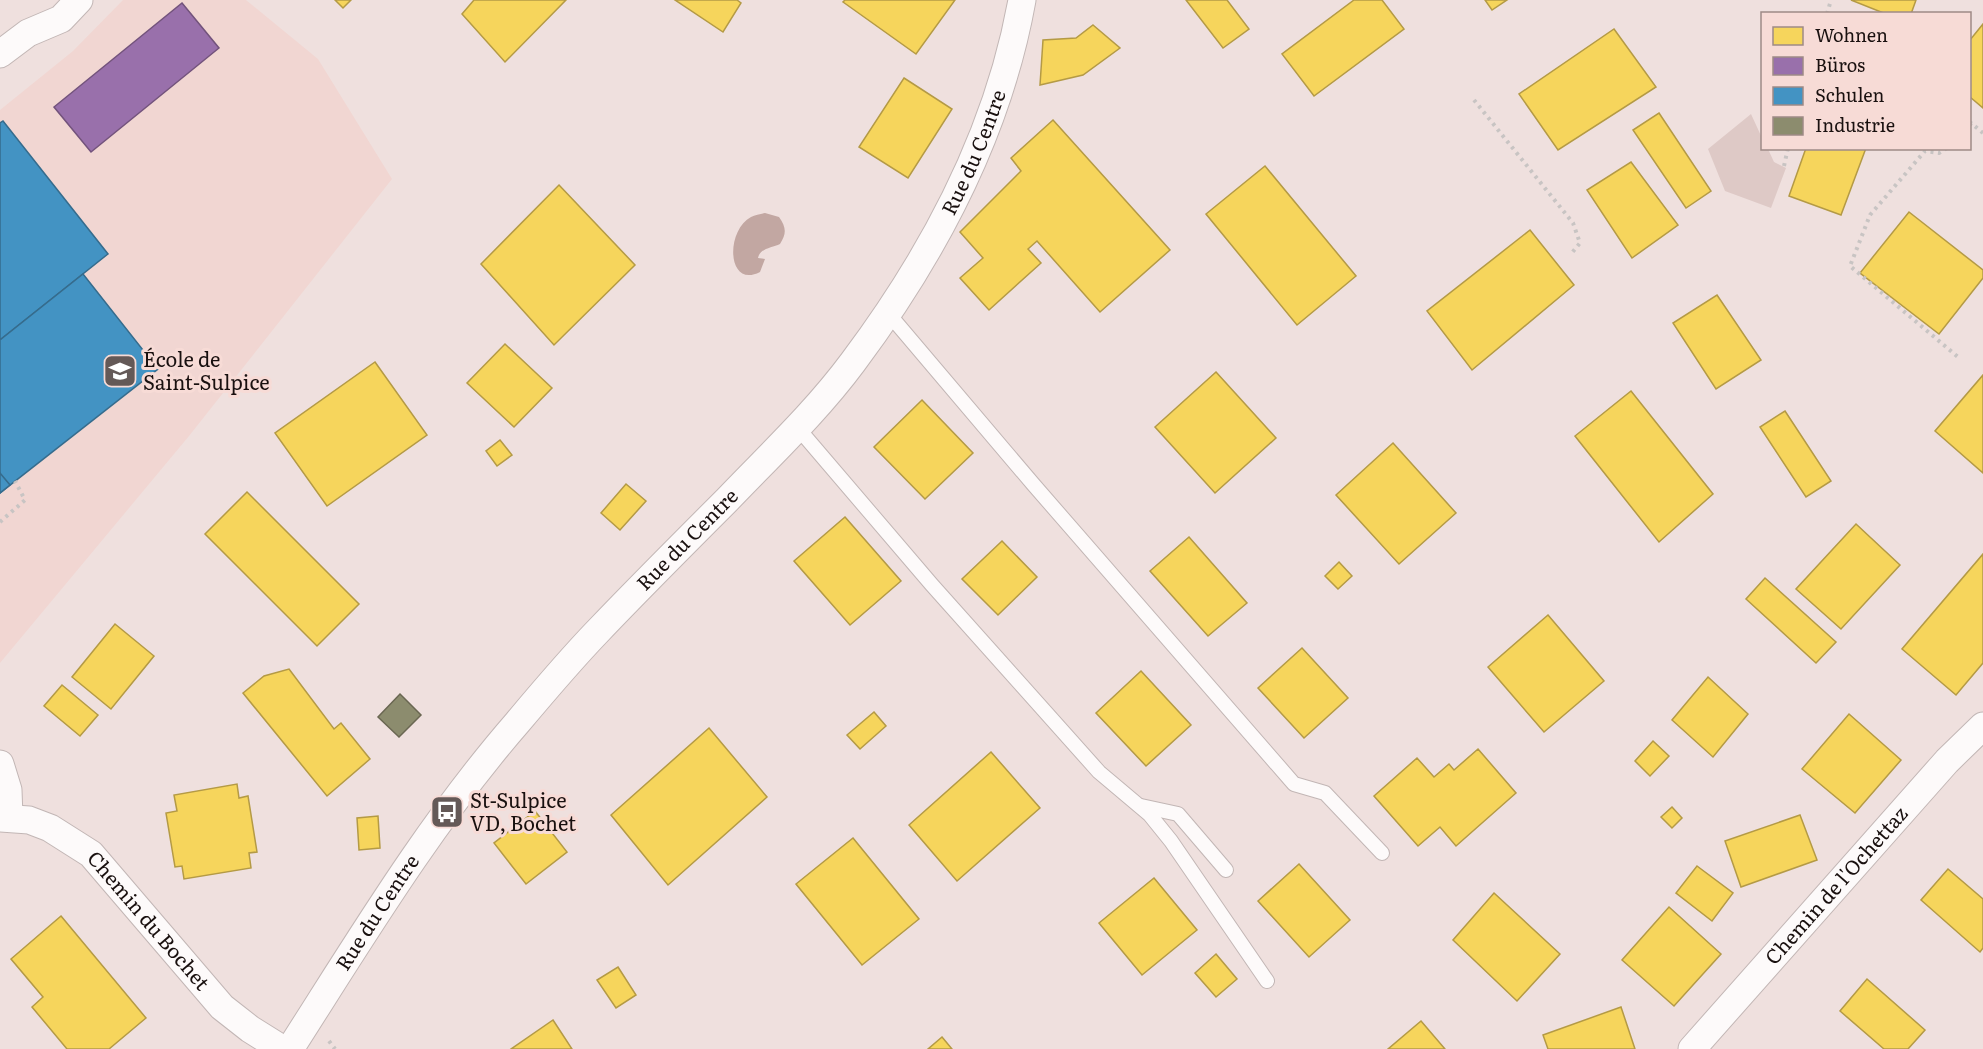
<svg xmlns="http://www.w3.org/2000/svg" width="1983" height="1049" font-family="Literata,serif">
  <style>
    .built { fill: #f1d6d2 }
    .green { fill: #dec9c6 }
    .water { fill: #c2a7a2 }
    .homes { fill: #f6d55c; stroke: #b49a45; stroke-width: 1.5 }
    .offices { fill: #9970ab; stroke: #73537c; stroke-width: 1.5 }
    .schools { fill: #4393c3; stroke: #366c8d; stroke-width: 1.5 }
    .industry { fill: #8c8c6e; stroke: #6a6752; stroke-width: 1.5 }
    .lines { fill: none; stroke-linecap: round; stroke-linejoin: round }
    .service-casing { stroke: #c2b6b5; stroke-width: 16 }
    .minor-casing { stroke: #c2b6b5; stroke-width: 29 }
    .path { stroke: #c8c4c3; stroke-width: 4; stroke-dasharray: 3 4.5; stroke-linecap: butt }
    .service { stroke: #fdfafa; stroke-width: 14 }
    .minor { stroke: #fdfafa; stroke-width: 27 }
    .labels { text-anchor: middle; stroke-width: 6; stroke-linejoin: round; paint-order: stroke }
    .street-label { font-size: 20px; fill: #19100f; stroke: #f7dbd6 }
    .poi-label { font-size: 20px; fill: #19100f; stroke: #f7dbd6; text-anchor: start }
  </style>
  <rect width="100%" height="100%" fill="#efe0de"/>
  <path class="built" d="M123 0H246L318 59 392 179 189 436 0 663V110L73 51Z"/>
  <path class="green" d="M1751 114 1762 138V148L1768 149 1774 162 1786 168 1771 208 1725 191 1708 149Z"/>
  <path class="water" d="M765 213 779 217C786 227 787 233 780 244 772 248 760 248 758 258L765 259 760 272C727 289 725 231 751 217 755 215 761 214 765 213Z"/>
  <g class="homes">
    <path d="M335 0H351L343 8Z"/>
    <path d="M474 0H566L505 62 462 14Z"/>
    <path d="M675 0H737L741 3 723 32Z"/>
    <path d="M845 0H955L916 54 843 2Z"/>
    <path d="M1186 0H1227L1249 29 1223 48Z"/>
    <path d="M1354 0H1382L1404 29 1314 96 1282 54Z"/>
    <path d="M1485 0H1507L1492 10Z"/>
    <path d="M1851 0H1916L1911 14H1886Z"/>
    <path d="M1983 24V108L1970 97V40Z"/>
    <path d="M1093 25 1120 48 1083 75 1040 85 1043 40 1076 38Z"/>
    <path d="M1614 29 1656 87 1558 150 1519 94Z"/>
    <path d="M904 78 952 109 908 178 859 147Z"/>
    <path d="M1659 113 1711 191 1686 208 1633 130Z"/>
    <path d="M1053 120 1170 250 1100 312 1037 241 1028 249 1041 263 989 310 960 278 983 258 960 232 1021 171 1011 158Z"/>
    <path d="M1806 148H1866L1841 215 1789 196Z"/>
    <path d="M1631 162 1678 225 1632 258 1587 190Z"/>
    <path d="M1265 166 1356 276 1297 325 1206 214Z"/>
    <path d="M559 185 635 265 554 345 481 264Z"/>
    <path d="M1909 212 1983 270V278L1939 334 1860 273Z"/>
    <path d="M1530 230 1574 285 1472 370 1427 311Z"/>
    <path d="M1717 295 1761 360 1716 389 1673 323Z"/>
    <path d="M505 344 552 388 514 427 467 383Z"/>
    <path d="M375 362 427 435 327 506 275 433Z"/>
    <path d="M1216 372 1276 438 1215 493 1155 427Z"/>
    <path d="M1983 375V473L1935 431Z"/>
    <path d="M1631 391 1713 494 1659 542 1575 436Z"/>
    <path d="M922 400 973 453 925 499 874 447Z"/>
    <path d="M1785 411 1831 481 1806 497 1760 427Z"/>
    <path d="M500 440 512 455 497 466 486 451Z"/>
    <path d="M1393 443 1456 513 1399 564 1336 495Z"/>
    <path d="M626 484 646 501 620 530 601 513Z"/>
    <path d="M247 492 359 604 317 646 205 534Z"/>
    <path d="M845 517 901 581 850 625 794 561Z"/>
    <path d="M1856 524 1900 565 1841 629 1796 589Z"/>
    <path d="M1189 537 1247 603 1208 636 1150 571Z"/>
    <path d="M1002 541 1037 577 998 615 962 579Z"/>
    <path d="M1983 554V663L1956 695 1902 649Z"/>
    <path d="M1339 562 1352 576 1338 589 1325 576Z"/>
    <path d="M1765 578 1836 642 1816 663 1746 599Z"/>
    <path d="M1548 615 1604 681 1544 732 1488 667Z"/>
    <path d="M115 624 154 656 111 709 72 677Z"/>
    <path d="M1302 648 1348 698 1304 738 1258 688Z"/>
    <path d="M289 669 334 729 341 723 370 759 327 796 243 693 264 676Z"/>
    <path d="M1141 671 1191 725 1146 766 1096 713Z"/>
    <path d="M1708 677 1748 714 1713 757 1672 720Z"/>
    <path d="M62 685 98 715 80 736 44 706Z"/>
    <path d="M874 712 886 726 860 749 847 735Z"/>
    <path d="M1849 714 1901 760 1855 813 1802 769Z"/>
    <path d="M709 728 767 797 668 885 611 815Z"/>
    <path d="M1653 741 1669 756 1650 776 1635 761Z"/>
    <path d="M1478 749 1516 793 1456 846 1440 827 1418 846 1374 796 1417 758 1434 777 1449 764 1454 770Z"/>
    <path d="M991 752 1040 808 957 881 909 825Z"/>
    <path d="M237 784 239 798 248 796 257 852 249 853 251 868 184 879 182 866 175 867 166 813 177 811 174 795Z"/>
    <path d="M1672 807 1682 818 1672 828 1661 817Z"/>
    <path d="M535 811 567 852 526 884 494 843Z"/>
    <path d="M1800 815 1817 860 1741 887 1725 841Z"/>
    <path d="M378 816 380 848 359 850 357 818Z"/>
    <path d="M853 838 919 919 862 965 796 884Z"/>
    <path d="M1299 864 1350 920 1309 957 1258 901Z"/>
    <path d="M1697 866 1733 893 1712 921 1676 893Z"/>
    <path d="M1948 869 1983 899V948L1980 952 1921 900Z"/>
    <path d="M1154 878 1197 930 1142 975 1099 923Z"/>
    <path d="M1494 893 1560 954 1517 1001 1453 940Z"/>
    <path d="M1669 907 1721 954 1674 1006 1622 960Z"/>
    <path d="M61 916 146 1018 109 1049H67L32 1007 43 997 11 959Z"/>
    <path d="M1216 954 1237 979 1216 997 1195 973Z"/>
    <path d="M618 967 636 995 616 1008 597 980Z"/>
    <path d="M1867 979 1925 1030 1908 1049H1884L1840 1011Z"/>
    <path d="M1621 1007 1635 1049H1548L1543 1035Z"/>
    <path d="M553 1020 572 1049H511Z"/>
    <path d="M1421 1021 1445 1049H1388Z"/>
    <path d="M942 1037 952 1049H928Z"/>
  </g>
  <path class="offices" d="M182 3 219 48 91 152 54 107Z"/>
  <g class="schools">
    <path d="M3 121 108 254 0 340V123Z"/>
    <path d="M83 274 158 369 0 493V340Z"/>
    <path d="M0 473 10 485 0 493Z"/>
  </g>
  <path class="industry" d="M400 694 421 715 399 737 378 717Z"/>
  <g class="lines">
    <g class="service-casing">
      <g id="service">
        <path d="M888 313 1033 484 1294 784 1325 793 1382 853"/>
        <path d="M797 427 932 585 1099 772 1150 815 1171 841 1267 981"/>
        <path d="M1141 806 1178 814 1226 870"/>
      </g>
    </g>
    <g class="minor-casing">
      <g id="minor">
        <path d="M0 54 28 33 61 19 79 0"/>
        <path d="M0 764 8 790 9 817"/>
        <path id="s1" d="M0 818 29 820 50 828 91 854 222 1007 250 1029 282 1049"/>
        <path id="s2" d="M290 1049C361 938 430 823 517 723 543 692 570 660 598 631 640 587 683 544 726 501 769 456 816 412 853 362 934 254 998 134 1022 0"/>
        <path id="s3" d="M1692 1049 1947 761 1983 726"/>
      </g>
    </g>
    <g class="path">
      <path d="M1827 14 1831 0"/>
      <path d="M1474 100 1573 223 1580 243 1571 254"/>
      <path d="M1970 125 1971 123 1983 133"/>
      <path d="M1947 148 1939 153 1925 151 1870 215 1850 266 1958 357"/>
      <path d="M1784 166 1788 148"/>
      <path d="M0 522 25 500 15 481"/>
      <path d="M329 1041 335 1049"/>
    </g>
    <use href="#service" class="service"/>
    <use href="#minor" class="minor"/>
  </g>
  <defs>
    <g id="school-square" transform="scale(1.725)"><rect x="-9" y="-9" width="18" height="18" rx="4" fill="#645957" stroke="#f7dbd6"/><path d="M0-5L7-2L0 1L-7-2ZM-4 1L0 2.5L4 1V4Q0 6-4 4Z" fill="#fff"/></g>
    <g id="bus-square" transform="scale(1.725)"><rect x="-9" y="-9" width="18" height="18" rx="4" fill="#645957" stroke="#f7dbd6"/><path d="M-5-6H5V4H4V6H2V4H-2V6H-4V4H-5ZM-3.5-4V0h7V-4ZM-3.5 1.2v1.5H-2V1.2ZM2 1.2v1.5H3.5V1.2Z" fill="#fff"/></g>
  </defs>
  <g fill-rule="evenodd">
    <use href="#school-square" x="120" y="371"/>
    <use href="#bus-square" x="447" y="812"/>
  </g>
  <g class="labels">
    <g class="street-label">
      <text dy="7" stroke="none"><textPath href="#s2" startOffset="1134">Rue du Centre</textPath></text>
      <text dy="7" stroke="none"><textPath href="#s2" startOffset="648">Rue du Centre</textPath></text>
      <text dy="7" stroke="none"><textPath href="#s3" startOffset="218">Chemin de l'Ochettaz</textPath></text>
      <text dy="7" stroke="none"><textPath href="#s2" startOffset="162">Rue du Centre</textPath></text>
      <text dy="7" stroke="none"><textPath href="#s1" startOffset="188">Chemin du Bochet</textPath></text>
    </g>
    <g class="poi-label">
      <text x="143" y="367">École de<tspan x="143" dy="23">Saint-Sulpice</tspan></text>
      <text x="470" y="808">St-Sulpice<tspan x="470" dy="23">VD, Bochet</tspan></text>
    </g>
  </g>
  <rect x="1761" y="12" width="210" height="138" fill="#f7dbd6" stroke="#9e8a86" stroke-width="1.5"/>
  <rect x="1773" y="27" width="30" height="18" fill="#f6d55c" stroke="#9e8a86" stroke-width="1.5"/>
  <text x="1815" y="42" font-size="18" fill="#19100f">Wohnen</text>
  <rect x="1773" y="57" width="30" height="18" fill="#9970ab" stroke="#9e8a86" stroke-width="1.5"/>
  <text x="1815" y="72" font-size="18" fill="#19100f">Büros</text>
  <rect x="1773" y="87" width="30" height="18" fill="#4393c3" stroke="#9e8a86" stroke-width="1.5"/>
  <text x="1815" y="102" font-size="18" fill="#19100f">Schulen</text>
  <rect x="1773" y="117" width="30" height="18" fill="#8c8c6e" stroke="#9e8a86" stroke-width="1.5"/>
  <text x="1815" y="132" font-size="18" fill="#19100f">Industrie</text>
</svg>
